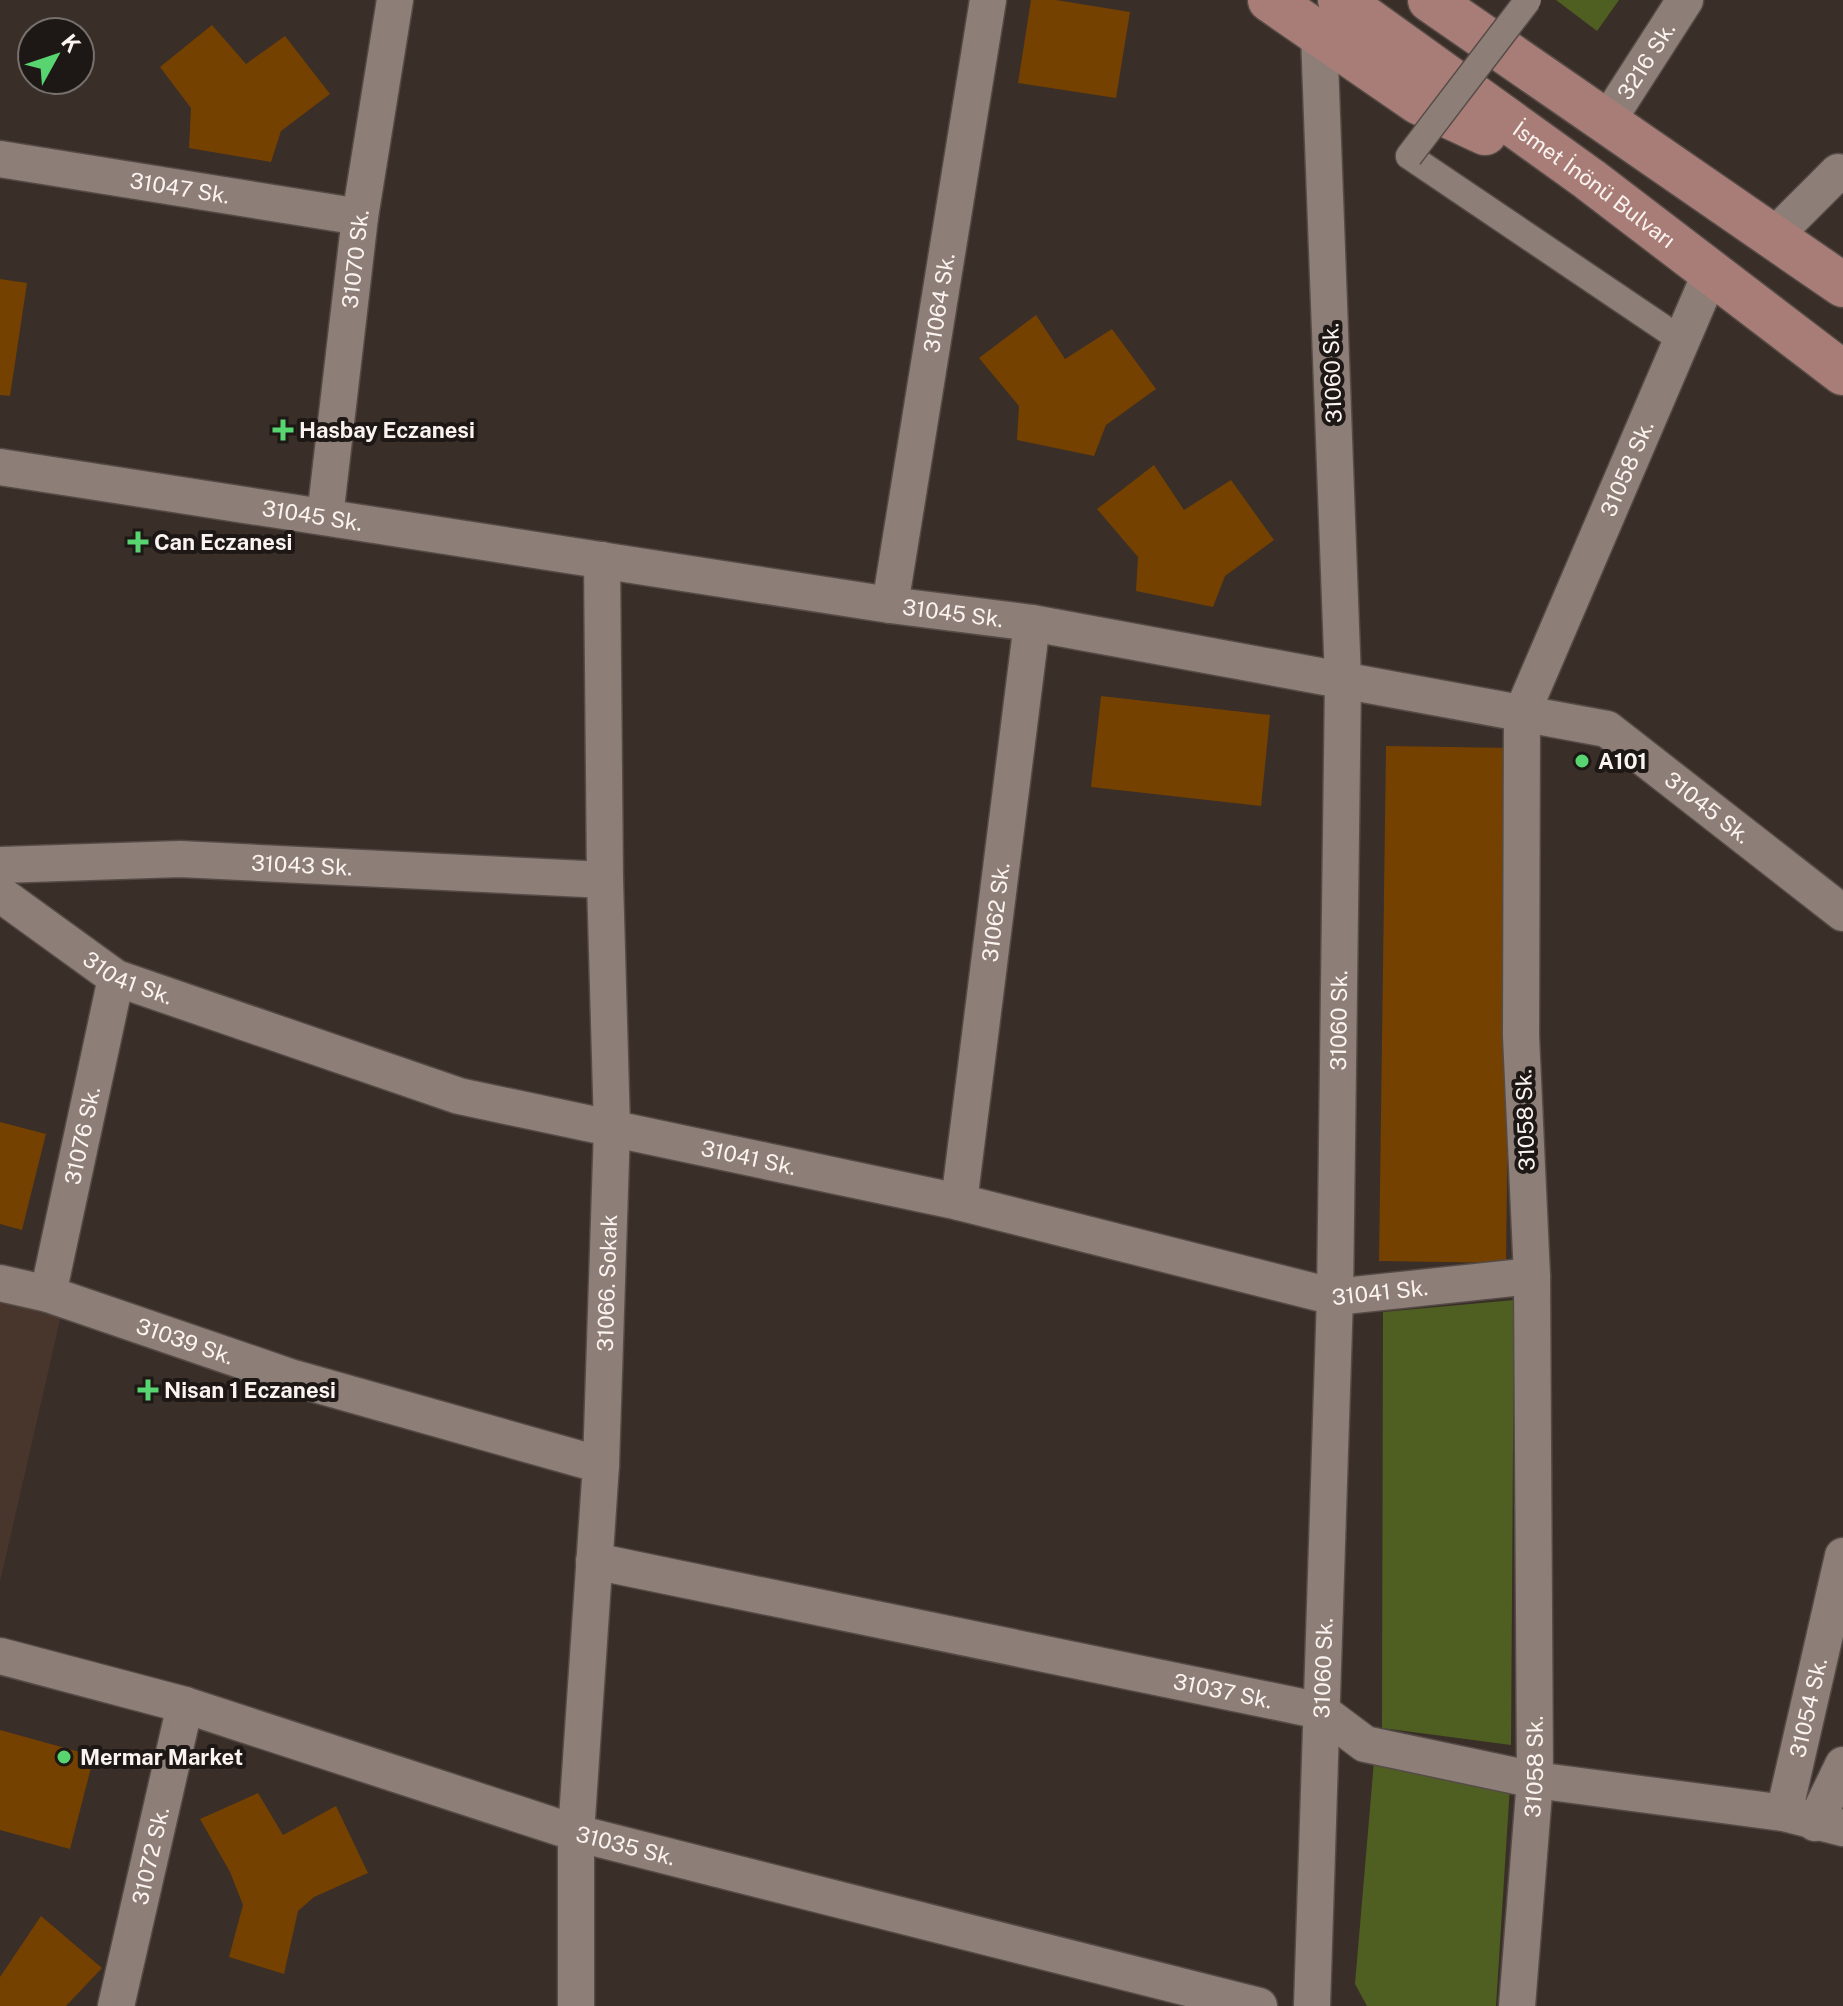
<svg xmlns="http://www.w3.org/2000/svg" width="1843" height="2006" font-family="'Public Sans',sans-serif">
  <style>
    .built { fill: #48362c }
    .green { fill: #4f5f21 }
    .building { fill: #744100 }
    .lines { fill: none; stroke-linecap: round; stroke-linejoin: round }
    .pedestrian-casing { stroke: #554b46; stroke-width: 29 }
    .minor-casing { stroke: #554b46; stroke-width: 39 }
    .secondary-casing { stroke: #554b46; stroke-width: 47 }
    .pedestrian { stroke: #8d7e77; stroke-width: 26 }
    .minor { stroke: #8d7e77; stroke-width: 36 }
    .secondary { stroke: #a87d77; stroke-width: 44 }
    .pedestrian-bridge-casing { stroke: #554b46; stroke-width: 29; stroke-linecap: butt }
    .pedestrian-bridge { stroke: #8d7e77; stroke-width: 26 }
    .poi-dot { fill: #58d570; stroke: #1d1815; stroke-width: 3 }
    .labels { text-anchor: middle; stroke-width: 8; stroke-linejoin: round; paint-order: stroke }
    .street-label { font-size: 22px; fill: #fbf3ef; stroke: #1d1815 }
    .poi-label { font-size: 22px; font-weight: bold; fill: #fbf3ef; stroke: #1d1815; text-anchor: start }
  </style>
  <rect width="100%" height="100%" fill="#3a2e28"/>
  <path class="built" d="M0 1296 62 1311 0 1582Z"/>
  <g class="green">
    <path d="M1556 0H1619L1597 31Z"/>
    <path d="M1514 1300 1511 1745 1382 1728 1383 1312Z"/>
    <path d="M1374 1761 1510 1785 1496 2006H1367L1355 1984Z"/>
  </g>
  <g class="building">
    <path d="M1031 0H1056L1130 12 1116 98 1018 83Z"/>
    <path d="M212 25 246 64 285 36 330 94 281 131 271 162 189 148 191 108 160 67Z"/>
    <path d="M0 279 27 283 10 396 0 395Z"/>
    <path d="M1036 315 1065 359 1112 329 1156 389 1106 425 1094 456 1017 440 1019 406 979 358Z"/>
    <path d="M1154 465 1184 510 1231 480 1274 540 1225 576 1213 607 1136 591 1138 557 1097 509Z"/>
    <path d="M1101 696 1270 715 1261 806 1091 787Z"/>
    <path d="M1386 746 1512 748 1506 1263 1379 1261Z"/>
    <path d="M0 1122 46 1134 22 1230 0 1224Z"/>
    <path d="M0 1730 94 1756 70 1849 0 1830Z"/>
    <path d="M258 1793 283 1835 336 1806 368 1873 314 1897 298 1911 284 1974 229 1957 243 1905 230 1872 200 1819Z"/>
    <path d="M41 1916 102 1968 66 2006H0V1977Z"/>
  </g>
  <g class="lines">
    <g class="pedestrian-casing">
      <path id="pedestrian" d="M1409 156 1683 341"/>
    </g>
    <g class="minor-casing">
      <g id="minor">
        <path id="s1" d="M1606 123 1685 0"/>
        <path id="s2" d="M0 159 360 217"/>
        <path d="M1773 237 1838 172 1843 175"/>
        <path id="s3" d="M0 467 890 605 1032 623 1607 729 1843 913"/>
        <path id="s4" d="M325 517 360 217 395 0"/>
        <path id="s5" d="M890 605 988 0"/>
        <path id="s6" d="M0 865 180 859 605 880"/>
        <path id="s7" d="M0 894 116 978 459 1096 959 1202 1335 1297 1532 1276"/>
        <path id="s8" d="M959 1202 1032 623"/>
        <path id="s9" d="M0 1283 48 1294 290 1377 601 1465"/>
        <path id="s10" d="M48 1294 116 978"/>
        <path id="s11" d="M594 1561 1321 1711 1365 1744 1535 1780 1784 1813 1843 1828"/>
        <path id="s12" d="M0 1656 185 1705 576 1833 1259 2006"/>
        <path id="s13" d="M1784 1813 1843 1556"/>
        <path d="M1815 1823 1843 1765"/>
        <path id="s14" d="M116 2006 185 1705"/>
        <path id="s15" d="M576 2006V1833L601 1465 612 1128 605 880 602 560"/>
        <path id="s16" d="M1312 2006 1335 1297 1343 680 1319 35"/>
        <path id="s17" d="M1517 2006 1535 1780 1532 1276 1521 1036 1522 713 1711 272"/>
      </g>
    </g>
    <g class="secondary-casing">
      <g id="secondary">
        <path d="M1270 0 1418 102 1485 133"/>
        <path id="s18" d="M1340 0 1589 179 1843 373"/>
        <path d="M1430 0 1843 285"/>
      </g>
    </g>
    <use href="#pedestrian" class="pedestrian"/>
    <use href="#minor" class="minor"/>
    <use href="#secondary" class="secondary"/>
    <g class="pedestrian-bridge-casing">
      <path id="pedestrian-bridge" d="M1409 156 1528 0"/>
    </g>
    <use href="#pedestrian-bridge" class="pedestrian-bridge"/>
  </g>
  <g class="poi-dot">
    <path d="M279 418h8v8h8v8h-8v8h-8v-8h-8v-8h8z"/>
    <path d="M134 530h8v8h8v8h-8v8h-8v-8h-8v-8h8z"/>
    <circle cx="1582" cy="761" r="8"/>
    <path d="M144 1378h8v8h8v8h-8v8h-8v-8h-8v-8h8z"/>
    <circle cx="64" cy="1757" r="8"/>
  </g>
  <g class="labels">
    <g class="street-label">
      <text dy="8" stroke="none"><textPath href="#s1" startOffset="74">3216 Sk.</textPath></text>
      <text dy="8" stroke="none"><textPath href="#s18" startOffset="314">İsmet İnönü Bulvarı</textPath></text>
      <text dy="8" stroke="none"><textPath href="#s2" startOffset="182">31047 Sk.</textPath></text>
      <text dy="8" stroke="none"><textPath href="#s4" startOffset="260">31070 Sk.</textPath></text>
      <text dy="8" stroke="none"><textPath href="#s5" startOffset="306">31064 Sk.</textPath></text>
      <text transform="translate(1332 373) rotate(-92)" y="8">31060 Sk.</text>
      <text dy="8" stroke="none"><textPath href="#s17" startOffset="1560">31058 Sk.</textPath></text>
      <text dy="8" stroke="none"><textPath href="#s3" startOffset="316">31045 Sk.</textPath></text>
      <text dy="8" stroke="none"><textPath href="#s3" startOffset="964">31045 Sk.</textPath></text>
      <text dy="8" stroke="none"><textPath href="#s3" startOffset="1756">31045 Sk.</textPath></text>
      <text dy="8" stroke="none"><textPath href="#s6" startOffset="302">31043 Sk.</textPath></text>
      <text dy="8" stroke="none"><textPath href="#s8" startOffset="292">31062 Sk.</textPath></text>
      <text dy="8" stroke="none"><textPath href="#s7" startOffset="154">31041 Sk.</textPath></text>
      <text dy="8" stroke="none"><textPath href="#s16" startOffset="986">31060 Sk.</textPath></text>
      <text transform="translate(1525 1120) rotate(-92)" y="8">31058 Sk.</text>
      <text dy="8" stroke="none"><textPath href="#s10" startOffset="162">31076 Sk.</textPath></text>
      <text dy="8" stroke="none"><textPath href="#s7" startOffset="802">31041 Sk.</textPath></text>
      <text dy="8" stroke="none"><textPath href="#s15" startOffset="724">31066. Sokak</textPath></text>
      <text dy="8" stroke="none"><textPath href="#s7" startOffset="1450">31041 Sk.</textPath></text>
      <text dy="8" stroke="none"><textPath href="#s9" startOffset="194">31039 Sk.</textPath></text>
      <text dy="8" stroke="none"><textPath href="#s16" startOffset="338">31060 Sk.</textPath></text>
      <text dy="8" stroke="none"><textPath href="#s11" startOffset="642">31037 Sk.</textPath></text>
      <text dy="8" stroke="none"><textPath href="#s13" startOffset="108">31054 Sk.</textPath></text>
      <text dy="8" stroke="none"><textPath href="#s17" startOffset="240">31058 Sk.</textPath></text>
      <text dy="8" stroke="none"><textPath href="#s12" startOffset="654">31035 Sk.</textPath></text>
      <text dy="8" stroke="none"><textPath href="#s14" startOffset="154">31072 Sk.</textPath></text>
    </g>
    <g class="poi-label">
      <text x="299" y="438">Hasbay Eczanesi</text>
      <text x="154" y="550">Can Eczanesi</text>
      <text x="1598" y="769">A101</text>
      <text x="164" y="1398">Nisan 1 Eczanesi</text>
      <text x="80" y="1765">Mermar Market</text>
    </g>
  </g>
  <g transform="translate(56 56) rotate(50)"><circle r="38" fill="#1d1815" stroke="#76706c" stroke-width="2"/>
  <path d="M0-6L14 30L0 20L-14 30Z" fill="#58d570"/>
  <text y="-12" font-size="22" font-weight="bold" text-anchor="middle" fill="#fbf3ef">K</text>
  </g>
</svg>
